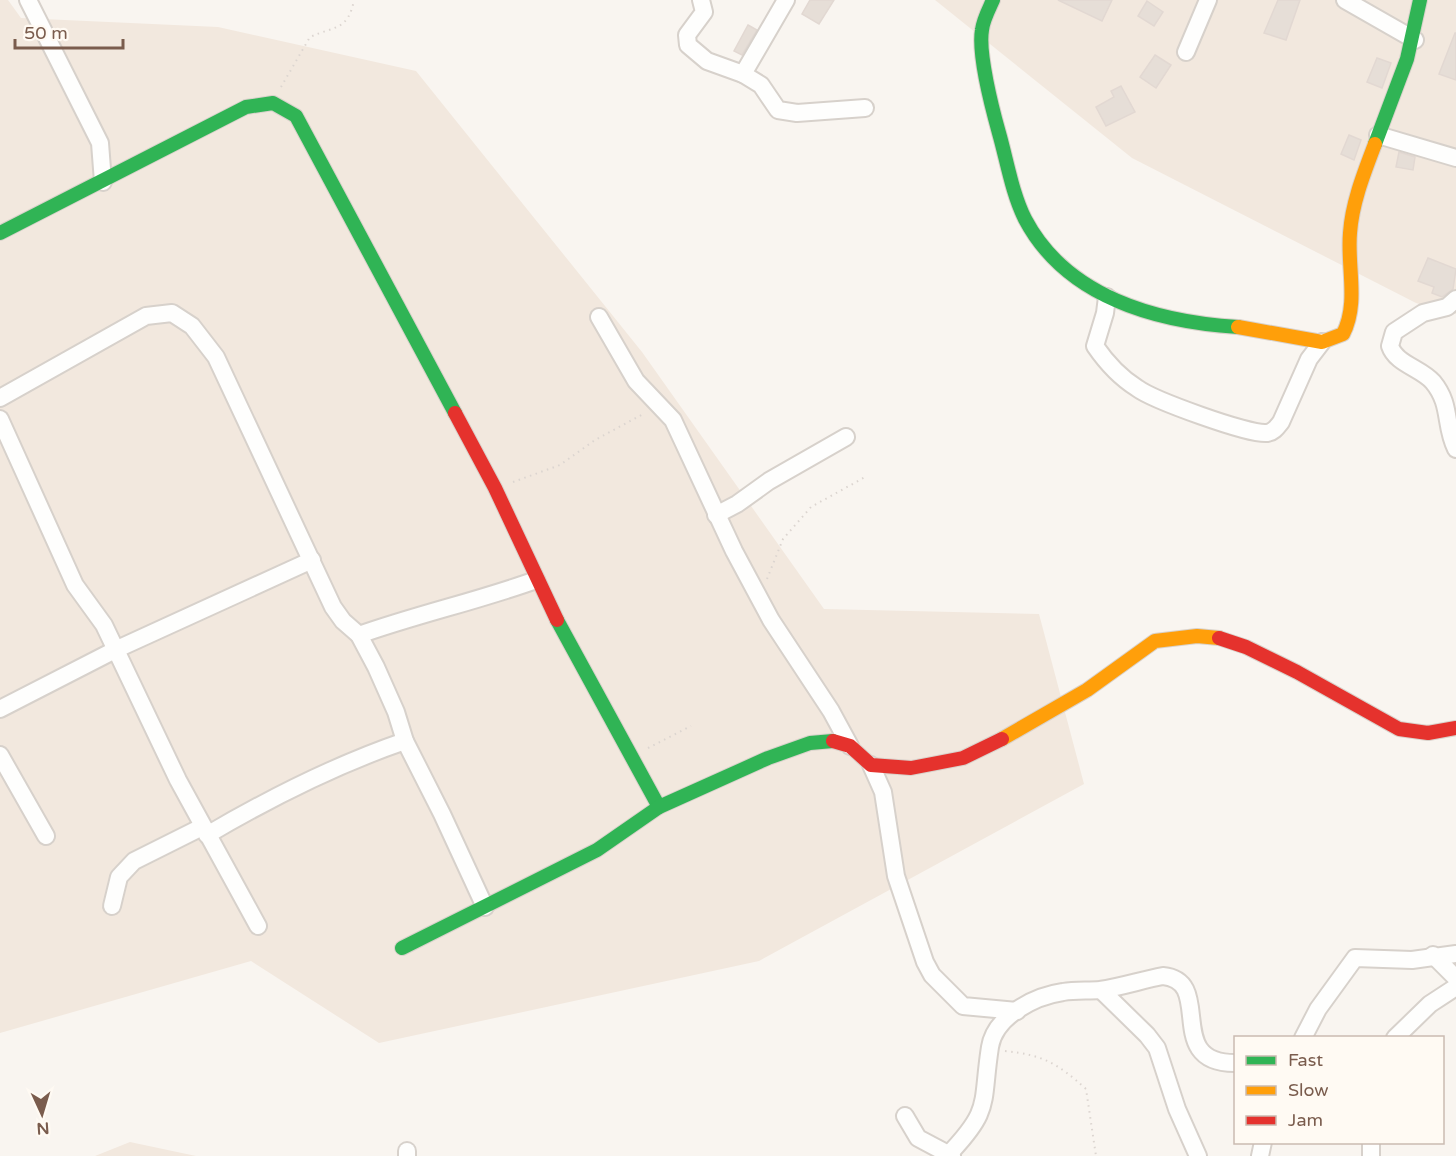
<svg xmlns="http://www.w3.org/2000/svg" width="1456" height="1156" font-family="'Varela Round',sans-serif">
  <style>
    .residential { fill: #f2e8de }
    .building { fill: #e6ded7; stroke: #e2d8d2; stroke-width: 1.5 }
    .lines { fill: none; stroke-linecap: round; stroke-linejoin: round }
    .street-casing { stroke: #d7d1cb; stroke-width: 20 }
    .fast-casing { stroke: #d9d2cb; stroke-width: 16 }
    .slow-casing { stroke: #d9d2cb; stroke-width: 16 }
    .jam-casing { stroke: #d9d2cb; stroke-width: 16 }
    .path { stroke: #dcd5d0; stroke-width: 2; stroke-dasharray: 1.5 4.5; stroke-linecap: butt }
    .street { stroke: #fefefd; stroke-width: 16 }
    .fast { stroke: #30b455; stroke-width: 14 }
    .slow { stroke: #ff9f0a; stroke-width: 14 }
    .jam { stroke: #e5322d; stroke-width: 14 }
  </style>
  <rect width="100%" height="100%" fill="#f9f5f0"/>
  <g class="residential">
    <path d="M0 0H8L21 18 218 27 416 71 642 352 824 609 1039 614 1084 784 759 961 379 1043 251 961 0 1033Z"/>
    <path d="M935 0H1456V314L1416 303 1132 158Z"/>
    <path d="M130 1142 196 1156H95Z"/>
  </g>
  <g class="building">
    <path d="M810 0H834L819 24 802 14Z"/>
    <path d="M1058 0H1112L1102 21Z"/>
    <path d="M1278 0H1300L1286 40 1264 33Z"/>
    <path d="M1147 1 1163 12 1154 26 1138 16Z"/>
    <path d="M748 25 757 30 742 55 734 51Z"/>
    <path d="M1455 33H1456V80L1439 74Z"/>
    <path d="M1155 55 1171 65 1156 88 1140 77Z"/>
    <path d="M1377 58 1391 63 1382 88 1367 82Z"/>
    <path d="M1121 86 1135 112 1106 126 1096 107 1114 97 1111 91Z"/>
    <path d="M1349 135 1361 140 1354 160 1341 154Z"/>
    <path d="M1399 152 1415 157 1413 170 1396 167Z"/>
    <path d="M1428 258 1456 269 1453 289 1442 297 1432 293 1434 287 1418 281Z"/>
  </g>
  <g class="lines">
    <g class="street-casing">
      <g id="street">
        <path d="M28 0 100 143 103 182"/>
        <path d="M701 0 704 12 687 35 688 45 707 61 743 74 761 85 778 110 797 113 865 108"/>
        <path d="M1345 0 1415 40"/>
        <path d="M1186 52 1208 0"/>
        <path d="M743 74 786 0"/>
        <path d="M1378 135 1456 158"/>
        <path d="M1107 297 1105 313 1095 346C1106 362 1121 378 1137 388 1153 400 1249 435 1267 433 1274 432 1277 427 1281 422L1309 359 1322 342"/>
        <path d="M1456 299 1447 307 1423 313 1394 332 1390 346C1396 364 1421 368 1433 382 1452 405 1444 425 1456 449"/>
        <path d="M599 317 636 381 673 420 734 551 771 620 831 711 850 746"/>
        <path d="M0 398 146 316 172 313 192 326 216 357 333 607 343 621 359 635 376 667 396 712 405 741 442 814 485 907"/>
        <path d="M0 419 75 585 104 625 178 780 258 926"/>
        <path d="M716 515 737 504 769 481 846 437"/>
        <path d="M359 635C418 614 478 601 536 580"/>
        <path d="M0 709 115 650 312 560"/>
        <path d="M0 755 46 836"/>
        <path d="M871 765 883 792 896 876 925 962 932 975 963 1006 1017 1011"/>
        <path d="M207 835C270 798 335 765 405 741"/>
        <path d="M112 906 119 877 134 861 202 827"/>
        <path d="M1433 955 1456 978"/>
        <path d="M1101 990 1147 1035 1157 1048 1177 1109 1198 1156"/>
        <path d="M1303 1038 1318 1009 1355 958 1412 960 1456 954"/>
        <path d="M1395 1038 1430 1004 1456 987"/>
        <path d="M905 1116 918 1138 952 1156"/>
        <path d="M948 1155C992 1109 981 1105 990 1047 995 1016 1035 996 1063 992 1075 990 1088 991 1100 990 1121 987 1142 980 1163 976 1216 981 1162 1064 1236 1063"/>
        <path d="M407 1156V1151"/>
        <path d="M1260 1156 1263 1142"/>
        <path d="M1371 1156V1142"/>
      </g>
    </g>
    <g class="fast-casing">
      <g id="fast">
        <path d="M993 0C989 9 983 20 982 30 978 53 992 108 999 133 1007 161 1012 193 1025 219 1066 297 1156 322 1238 327"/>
        <path d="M1375 144 1407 59 1420 0"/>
        <path d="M0 233 246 107 273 103 296 116 455 413"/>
        <path d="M557 620 659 807"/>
        <path d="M402 948 597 850 659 807 768 758 810 743 833 741"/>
      </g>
    </g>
    <g class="slow-casing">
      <g id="slow">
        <path d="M1238 327 1322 342 1343 334C1359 303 1347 267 1350 233 1352 203 1364 173 1375 144"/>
        <path d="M1002 739 1087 690 1155 641 1197 636 1219 638"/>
      </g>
    </g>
    <g class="jam-casing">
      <g id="jam">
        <path d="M455 413 495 488 557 620"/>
        <path d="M1219 638 1246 647 1297 672 1399 729 1428 733 1456 728"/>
        <path d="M833 741 850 746 871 765 911 768 963 758 1002 739"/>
      </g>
    </g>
    <g class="path">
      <path d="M281 87 310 37C334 26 348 31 354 0"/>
      <path d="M513 482 560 465 595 440 645 413"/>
      <path d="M767 579 783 539 811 507 867 476"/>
      <path d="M648 748 691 726"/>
      <path d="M1005 1051C1043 1055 1057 1063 1086 1089L1096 1156"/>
    </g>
    <use href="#street" class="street"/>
    <use href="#fast" class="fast"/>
    <use href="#slow" class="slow"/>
    <use href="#jam" class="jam"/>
  </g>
  <rect x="1234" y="1036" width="210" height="108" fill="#fffaf3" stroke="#cabbb1" stroke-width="1.5"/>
  <rect x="1246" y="1056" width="30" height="9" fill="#30b455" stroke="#cabbb1" stroke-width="1.5"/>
  <text x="1288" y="1066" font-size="18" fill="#7a5c4d">Fast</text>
  <rect x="1246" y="1086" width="30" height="9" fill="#ff9f0a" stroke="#cabbb1" stroke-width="1.5"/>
  <text x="1288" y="1096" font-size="18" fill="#7a5c4d">Slow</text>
  <rect x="1246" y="1116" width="30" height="9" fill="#e5322d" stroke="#cabbb1" stroke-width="1.5"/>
  <text x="1288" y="1126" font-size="18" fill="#7a5c4d">Jam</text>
  <g transform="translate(42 1114) rotate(176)" stroke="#fffaf3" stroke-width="4.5" paint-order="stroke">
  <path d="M0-4.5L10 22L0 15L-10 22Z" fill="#7a5c4d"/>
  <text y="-9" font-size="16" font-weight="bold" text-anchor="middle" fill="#7a5c4d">N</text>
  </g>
  <path d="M15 39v9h108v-9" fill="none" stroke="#7a5c4d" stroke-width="3"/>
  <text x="24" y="39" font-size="18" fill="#7a5c4d" stroke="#fffaf3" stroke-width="4.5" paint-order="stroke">50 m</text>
</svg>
